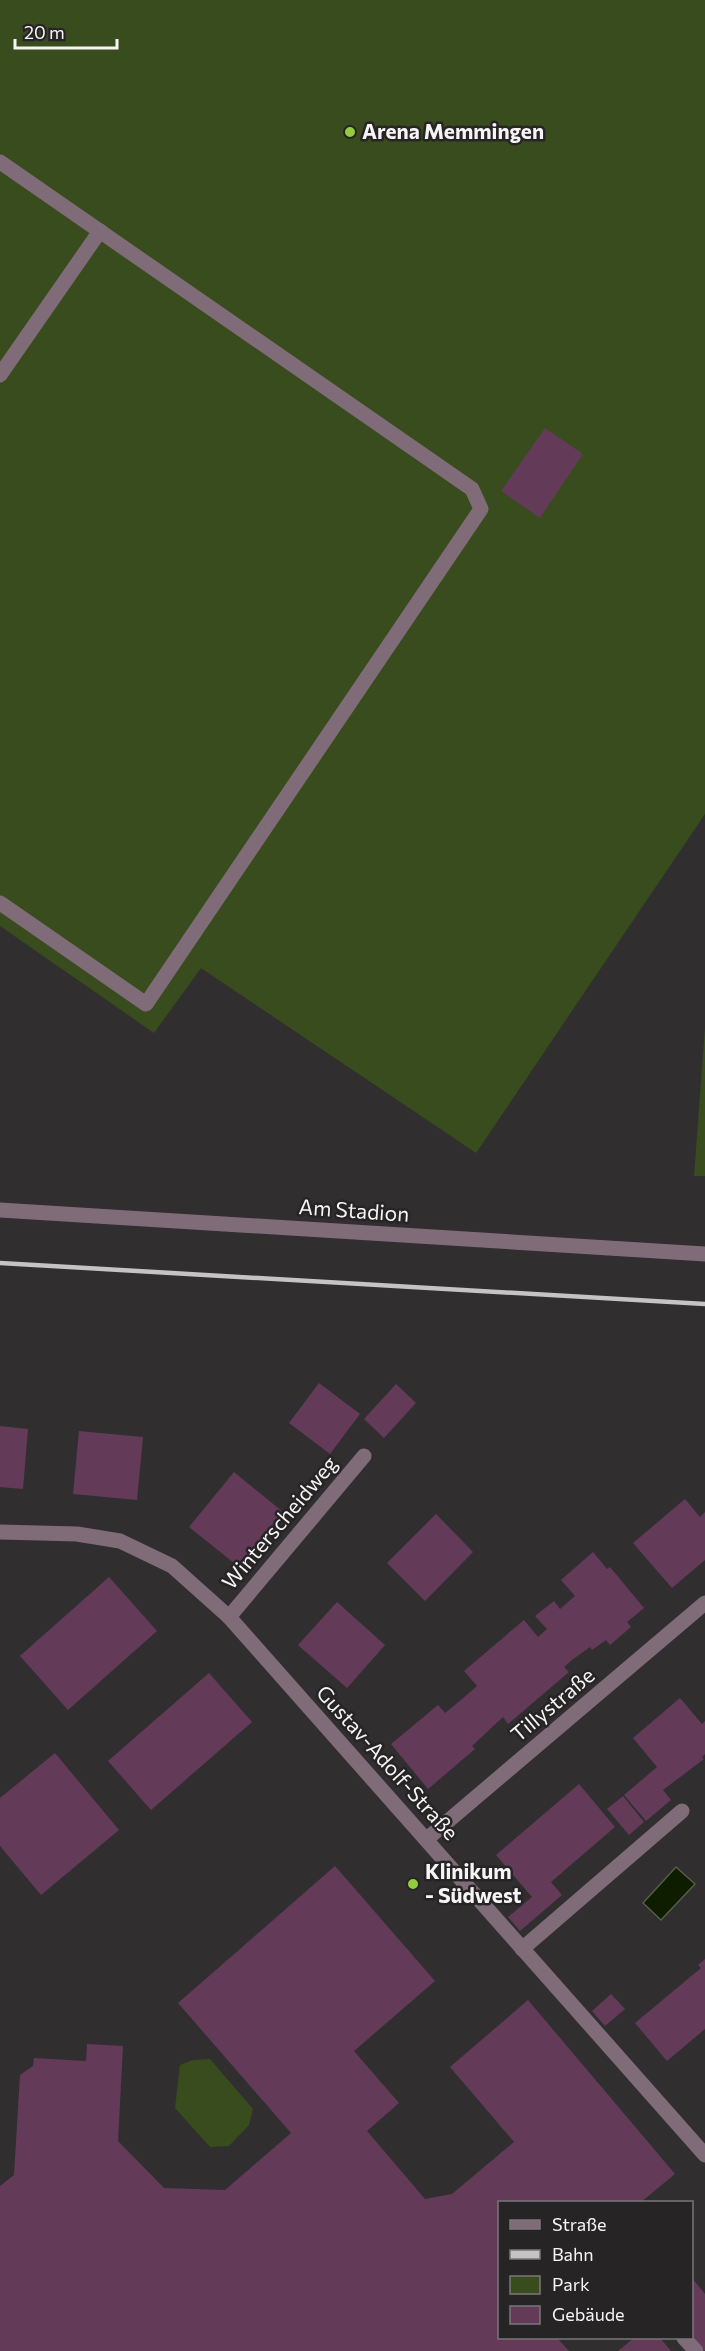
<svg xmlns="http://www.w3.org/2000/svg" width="705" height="2351" font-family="Commissioner,sans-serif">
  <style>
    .green { fill: #384c1d }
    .water { fill: #0e1c00; stroke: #545d4a; stroke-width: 1.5 }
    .building { fill: #643a59 }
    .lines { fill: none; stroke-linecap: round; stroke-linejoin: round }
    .lane { stroke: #806b79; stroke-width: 15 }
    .street { stroke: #806b79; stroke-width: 15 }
    .rail { stroke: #c6c3c5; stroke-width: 4.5 }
    .poi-dot { fill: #93cd3d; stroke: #272426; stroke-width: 2 }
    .labels { text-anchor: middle; stroke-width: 5; stroke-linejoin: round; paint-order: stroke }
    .poi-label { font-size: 21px; font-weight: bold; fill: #f7f4f6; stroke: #272426; text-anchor: start }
    .street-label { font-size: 21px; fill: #f7f4f6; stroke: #272426 }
  </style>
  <rect width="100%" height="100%" fill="#312e30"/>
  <g class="green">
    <path d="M0 0H705V814L476 1153 201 968 154 1033 0 926Z"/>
    <path d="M705 1027V1176H694Z"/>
    <path d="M210 2059 253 2109 249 2125 229 2146 210 2147 175 2108 180 2065 193 2060Z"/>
  </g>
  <path class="water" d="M676 1867 695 1884 661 1920 643 1903Z"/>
  <g class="building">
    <path d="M545 428 583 454 540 518 501 491Z"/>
    <path d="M319 1383 360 1414 330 1454 289 1423Z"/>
    <path d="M396 1384 416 1403 384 1438 364 1419Z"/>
    <path d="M0 1426 28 1429 23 1489 0 1487Z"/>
    <path d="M79 1431 143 1437 137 1500 73 1494Z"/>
    <path d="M234 1472 283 1512 239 1567 189 1527Z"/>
    <path d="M685 1499 700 1517 705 1512V1560L672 1588 633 1543Z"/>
    <path d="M436 1514 473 1552 425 1601 387 1563Z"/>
    <path d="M593 1552 607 1569 610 1567 644 1608 627 1622 631 1627 610 1645 606 1640 592 1650 590 1647 572 1660 564 1667 569 1672 508 1724 503 1717 472 1746 475 1749 428 1789 391 1744 438 1705 445 1713 461 1700 477 1686 464 1671 524 1620 538 1637 547 1629 535 1616 554 1601 560 1609 575 1596 561 1580Z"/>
    <path d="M109 1577 157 1631 68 1710 20 1656Z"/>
    <path d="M337 1602 385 1645 347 1688 298 1645Z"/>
    <path d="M209 1673 252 1722 151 1810 108 1761Z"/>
    <path d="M680 1698 702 1724 705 1721V1754L702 1757 704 1759 663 1790 671 1800 646 1821 624 1795 657 1767 633 1738Z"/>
    <path d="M55 1753 119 1830 41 1895 0 1846V1798Z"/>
    <path d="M579 1784 615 1827 551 1882 562 1895 520 1931 508 1917 532 1897 496 1855Z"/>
    <path d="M623 1796 644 1822 629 1835 607 1809Z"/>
    <path d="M335 1866 435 1981 354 2051 399 2103 367 2131 425 2199 452 2194 514 2142 450 2067 528 2000 675 2174 641 2202H500V2338H557L569 2351H0V2186L14 2175 20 2075 33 2066 34 2058 86 2061 87 2044 123 2046 118 2141 164 2188 225 2190 291 2133 178 2003Z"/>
    <path d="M705 1959V2029L667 2061 635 2023 701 1968 698 1965Z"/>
    <path d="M611 1994 625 2009 605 2026 592 2011Z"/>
    <path d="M692 2278 705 2294V2351L692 2338Z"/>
    <path d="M634 2338H660L671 2351H618Z"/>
  </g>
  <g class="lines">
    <g class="lane">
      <path d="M0 162 472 489 481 509 146 1004 0 903"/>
      <path d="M0 375 100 231"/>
      <path d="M229 1617 364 1456"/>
      <path d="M522 1949 682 1811"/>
      <path d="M684 2338 696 2351"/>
    </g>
    <g class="street">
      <path d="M0 1210 705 1254"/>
      <path d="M0 1532 77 1534 120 1541 172 1566 229 1617 705 2155"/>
      <path d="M428 1838 705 1603"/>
    </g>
    <path class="rail" d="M0 1263 705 1304"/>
  </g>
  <g class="poi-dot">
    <circle cx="350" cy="132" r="6"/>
    <circle cx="413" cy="1884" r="6"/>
  </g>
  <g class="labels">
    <g class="poi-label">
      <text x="362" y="139">Arena Memmingen</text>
      <text x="425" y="1879">Klinikum<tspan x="425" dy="24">- Südwest</tspan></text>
    </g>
    <g class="street-label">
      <text transform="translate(354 1211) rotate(4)" y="7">Am Stadion</text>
      <text transform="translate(280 1523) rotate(-50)" y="7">Winterscheidweg</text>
      <text transform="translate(553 1705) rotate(-40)" y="7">Tillystraße</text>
      <text transform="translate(387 1763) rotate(48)" y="7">Gustav-Adolf-Straße</text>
    </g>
  </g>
  <rect x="498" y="2201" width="195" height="138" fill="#272426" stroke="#7a7779" stroke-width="1.5"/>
  <rect x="510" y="2220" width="30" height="9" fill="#806b79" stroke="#7a7779" stroke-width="1.5"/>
  <text x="552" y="2231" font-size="18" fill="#f7f4f6">Straße</text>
  <rect x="510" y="2250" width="30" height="9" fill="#c6c3c5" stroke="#7a7779" stroke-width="1.5"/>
  <text x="552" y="2261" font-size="18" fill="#f7f4f6">Bahn</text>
  <rect x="510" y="2276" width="30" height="18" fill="#384c1d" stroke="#7a7779" stroke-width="1.5"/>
  <text x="552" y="2291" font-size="18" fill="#f7f4f6">Park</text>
  <rect x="510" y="2306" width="30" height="18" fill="#643a59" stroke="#7a7779" stroke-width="1.5"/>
  <text x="552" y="2321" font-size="18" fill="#f7f4f6">Gebäude</text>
  <path d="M15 39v9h102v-9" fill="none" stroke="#f7f4f6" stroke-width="3"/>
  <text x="24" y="39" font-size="18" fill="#f7f4f6" stroke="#272426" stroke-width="4.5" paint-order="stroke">20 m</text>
</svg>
